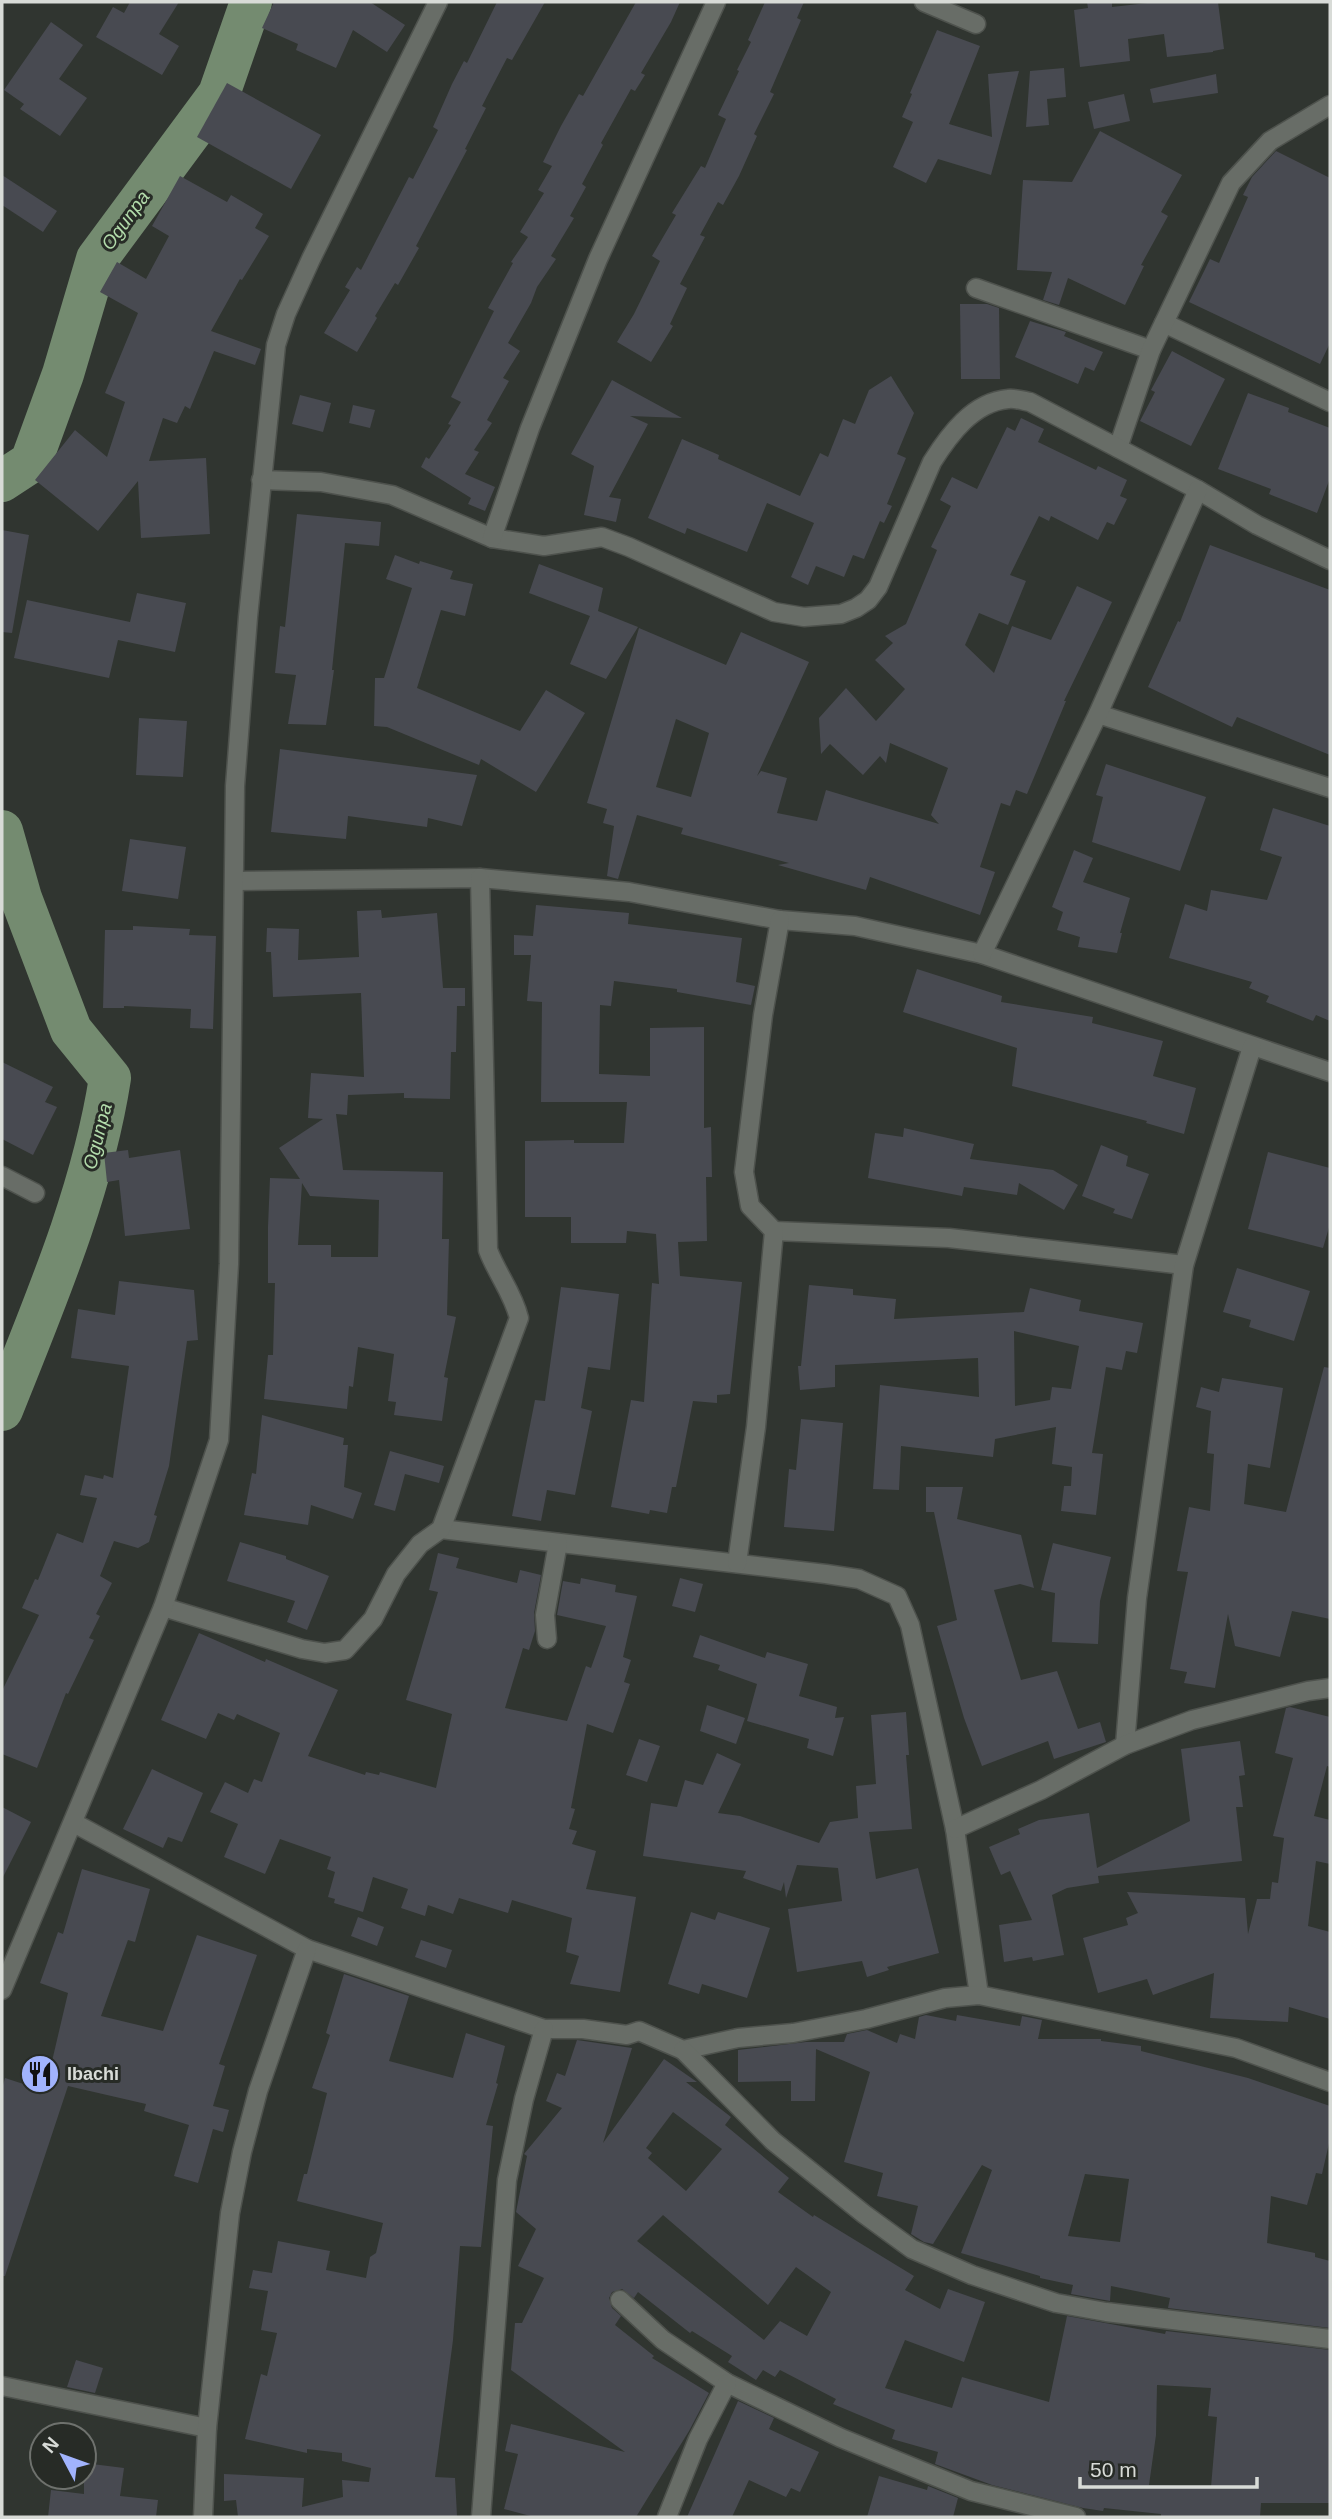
<svg xmlns="http://www.w3.org/2000/svg" width="1332" height="2519" font-family="Arial,sans-serif">
  <style>
    .lines { fill: none; stroke-linecap: round; stroke-linejoin: round }
    .river { stroke: #748b70; stroke-width: 42 }
    .building { fill: #484a51; fill-rule: evenodd }
    .minor-casing { stroke: #4e524d; stroke-width: 21 }
    .minor { stroke: #686d67; stroke-width: 18 }
    .labels { text-anchor: middle; stroke-width: 6; stroke-linejoin: round; paint-order: stroke }
    .poi-label { font-size: 18px; font-weight: bold; fill: #d8dbd7; stroke: #272b26; text-anchor: start }
    .water-label { font-size: 19px; font-style: italic; fill: #b2dbab; stroke: #272b26 }
  </style>
  <rect width="100%" height="100%" fill="#303530"/>
  <g class="lines">
    <g class="river">
      <path d="M2 481 31 462 63 374 97 259 219 94 251 2"/>
      <path d="M2 831 21 898 71 1030 110 1078C92 1193 45 1302 2 1410"/>
    </g>
  </g>
  <g class="building">
    <path d="M130 2H179L159 34 179 46 162 75 96 37 113 7 124 13Z"/>
    <path d="M274 2H370L405 25 387 52 353 30 336 68 296 50 298 44 262 28Z"/>
    <path d="M497 2H545L512 60 507 58 482 106 486 108 465 149 467 150 416 246 419 248 398 285 395 283 375 316 377 318 357 352 324 333 350 290 345 287 357 267 361 270 409 177 413 179 438 130 433 127 452 84 464 61 467 63Z"/>
    <path d="M636 2H680L671 22 641 73 645 75 635 91 631 89 601 143 603 145 582 184 586 187 570 216 574 218 551 256 556 259 537 287 531 303 508 343 520 351 503 378 509 381 487 420 492 423 474 450 479 452 465 474 495 487 485 511 468 504 471 498 421 467 426 457 429 459 451 425 448 424 461 402 451 397 494 311 488 308 513 263 511 262 528 237 520 232 544 193 538 190 552 166 543 162 561 126 579 94 583 96Z"/>
    <path d="M765 2H804L797 18 801 20 770 92 774 94 754 134 757 136 739 176 723 205 718 202 700 235 705 237 680 284 687 288 670 324 673 326 651 362 617 342 634 314 660 261 652 256 676 215 672 213 701 166 705 168 726 119 718 115 739 71 737 70 751 42 748 40Z"/>
    <path d="M1087 2H1112V7L1156 2H1218L1224 49 1213 51V52L1167 57 1164 34 1128 39 1130 61 1080 67 1074 10 1088 8Z"/>
    <path d="M51 22 83 45 59 79 87 98 60 136 20 109 24 104 4 90Z"/>
    <path d="M937 30 980 46 949 124 992 137 988 74 1019 71 991 175 938 159 926 183 893 167 913 122 902 117 912 94 910 93Z"/>
    <path d="M1064 68 1066 97 1047 99 1049 125 1026 127 1030 71Z"/>
    <path d="M1216 74 1218 93 1153 103 1150 89Z"/>
    <path d="M227 83 321 135 291 189 197 137Z"/>
    <path d="M1124 94 1130 121 1094 129 1088 102Z"/>
    <path d="M1100 131 1182 175 1161 212 1168 216 1141 265 1144 266 1125 305 1068 278 1059 305 1043 300 1052 272 1017 270 1023 180 1072 182Z"/>
    <path d="M1276 151 1330 178V343L1320 364 1189 302 1210 259 1219 263 1248 197 1243 195 1252 177Z"/>
    <path d="M2 175 57 211 43 232 2 205Z"/>
    <path d="M180 176 227 202 231 195 263 214 255 228 269 236 242 280 240 279 211 331 261 349 255 365 214 351 190 409 185 406 177 423 163 418 149 461 206 458 210 534 141 538 138 481 98 531 35 480 75 430 107 457 125 402 105 393 138 313 100 292 117 262 146 279 169 236 152 226Z"/>
    <path d="M960 304H987L999 308 1000 379H961Z"/>
    <path d="M1030 321 1066 332 1064 336 1103 352 1094 371 1085 367 1078 384 1015 357Z"/>
    <path d="M1172 351 1225 379 1191 446 1140 421 1155 392 1151 390Z"/>
    <path d="M891 376 914 413 897 454 906 458 887 504 892 506 884 523 880 521 864 559 853 555 844 577 816 566 808 585 791 577 814 523 767 503 747 552 687 528 685 534 648 518 682 439 719 455 718 459 800 496 820 453 828 457 843 419 855 424 869 390Z"/>
    <path d="M612 380 682 418 630 416 648 424 609 497 621 499 616 522 584 515 594 466 571 454Z"/>
    <path d="M1248 393 1289 408 1288 412 1330 428V478L1317 513 1269 494 1271 489 1218 469Z"/>
    <path d="M300 395 331 403 323 432 292 424Z"/>
    <path d="M353 405 375 410 370 428 349 423Z"/>
    <path d="M1021 418 1044 429 1038 442 1096 470 1098 466 1127 480 1120 496 1127 499 1114 525 1107 522 1098 540 1051 516 1049 521 1039 516 1010 575 1026 581 1008 625 979 613 965 645 994 673 1012 626 1051 640 1077 586 1112 602 1064 701H1066L1027 794 1016 790 1010 806 1001 803 980 867 995 872 980 915 870 877 866 890 778 865 789 863 681 834 683 828 637 815 618 879 607 876 614 826 603 823 607 809 587 803 639 628 726 665 741 632 809 662 757 776 761 771 787 778 777 813 817 821 826 790 939 824 931 815 948 768 890 743 886 763 880 756 863 775 830 744 821 754 819 718 846 688 876 721 905 689 875 660 893 643 885 636 906 624 937 550 931 547 951 506 940 500 952 477 977 489 1007 427 1015 431ZM676 719 709 733 691 797 656 787Z"/>
    <path d="M297 514 381 522 379 546 345 543 332 670H334L326 725 288 724 296 675 275 673 280 626 285 627Z"/>
    <path d="M2 530 29 535 12 633 2 632Z"/>
    <path d="M1210 545 1330 590V755L1237 717 1232 727 1148 687 1178 621 1180 622Z"/>
    <path d="M395 555 419 564 420 561 453 571 450 579 473 584 465 616 441 610 417 688 520 731 546 690 585 713 536 792 481 759 479 765 387 727 374 726 375 678H384L412 588 386 579Z"/>
    <path d="M539 564 603 588 598 611 638 627 606 679 570 664 590 616 529 593Z"/>
    <path d="M137 593 186 603 175 652 118 640 109 678 14 658 27 600 130 622Z"/>
    <path d="M139 718 187 721 183 777 136 775Z"/>
    <path d="M280 749 477 775 462 826 428 818 427 827 348 816 346 839 271 832Z"/>
    <path d="M1106 764 1206 797 1180 871 1092 842 1103 797 1096 795Z"/>
    <path d="M1273 808 1330 826V1021L1316 1015 1313 1021 1266 1002 1269 996 1249 988 1252 982 1169 958 1185 904 1207 911 1211 890 1267 900 1282 857 1260 850Z"/>
    <path d="M130 839 186 847 178 899 122 891Z"/>
    <path d="M1074 850 1093 858 1083 882 1130 898 1120 933H1122L1117 953 1078 947 1080 937 1057 930 1063 912 1052 907Z"/>
    <path d="M536 905 629 913 628 924 742 938 736 982 755 986 751 1005 677 992V989L614 981 611 1006 600 1005 599 1074 650 1076V1028L704 1027V1128L711 1127 712 1177H706L707 1241 678 1242 680 1276 742 1282 730 1394 717 1395V1403L693 1401 676 1487H672L667 1513 650 1510 649 1514 611 1507 631 1400 644 1402 652 1283 659 1284 656 1234 627 1231 626 1243H571V1217H525V1141L574 1140V1143H624L627 1102H541L542 1002 527 1001 531 955H514V935L533 936Z"/>
    <path d="M381 910 382 918 437 913 443 988H465V1006H457L456 1052H451L450 1099 404 1098V1093L348 1095 347 1115 336 1114 343 1170 443 1172 442 1239H449L447 1315 456 1317 444 1377 448 1378 442 1421 394 1415 396 1402 388 1401 394 1354 358 1347 353 1387 349 1386 347 1409 264 1399 268 1355H273L275 1283H268V1227L270 1178 300 1179 279 1148 323 1119 308 1118 311 1073 364 1077 361 993 273 997 271 952H266L267 928 299 929 298 960 359 957 357 911ZM302 1183 310 1196 379 1200 378 1257H331V1245H298Z"/>
    <path d="M133 926 190 929 189 935 216 936 213 1029 190 1028 191 1009 124 1006V1008H103L105 930H133Z"/>
    <path d="M917 969 1002 996 1001 1002 1093 1017 1092 1023 1163 1041 1153 1076 1196 1088 1184 1134 1146 1123 1147 1121 1012 1086 1017 1048 903 1012Z"/>
    <path d="M2 1062 53 1087 45 1102 57 1107 33 1155 2 1139Z"/>
    <path d="M904 1128 974 1144 970 1159 1053 1170 1078 1185 1064 1210 1019 1183 1017 1195 964 1187 962 1196 868 1178 875 1133 903 1137Z"/>
    <path d="M1101 1145 1128 1156 1126 1166 1149 1174 1132 1219 1113 1213 1115 1209 1082 1196Z"/>
    <path d="M128 1150 129 1158 180 1150 190 1229 125 1236 119 1180 107 1182 104 1153Z"/>
    <path d="M1268 1152 1330 1168V1224L1323 1248 1248 1229Z"/>
    <path d="M1237 1268 1310 1291 1294 1341 1249 1327 1251 1320 1223 1312Z"/>
    <path d="M119 1281 194 1290 198 1340 187 1341 169 1466 154 1515 157 1516 149 1542 138 1548 114 1541 100 1576 112 1583 96 1614 100 1616 89 1638 94 1640 68 1694 66 1693 37 1768 2 1754V1691L39 1615 22 1608 35 1579 38 1580 57 1533 83 1543 97 1498 80 1495 85 1475 103 1479 104 1475 113 1478 129 1366 71 1358 78 1309 115 1315Z"/>
    <path d="M809 1285 853 1289V1295L896 1299 894 1319 1024 1312 1030 1288 1081 1300 1079 1311 1143 1323 1137 1353 1126 1351 1122 1370 1106 1367 1092 1453 1103 1454 1096 1515 1061 1511 1064 1486H1071L1072 1467 1052 1464 1056 1427 995 1439 993 1457 901 1446 899 1490 873 1489 880 1385 979 1397 978 1358 835 1365V1387L800 1390 798 1366H801ZM1014 1331 1079 1346 1071 1389 1052 1387 1050 1400 1015 1406Z"/>
    <path d="M561 1287 619 1294 610 1370 588 1367 581 1408 592 1411 575 1495 547 1490 541 1521 512 1516 535 1400 545 1401Z"/>
    <path d="M1324 1367 1330 1368V1619L1292 1611 1280 1657 1235 1646 1228 1614 1215 1688 1184 1683 1187 1672 1170 1669 1188 1572 1177 1571 1189 1507 1210 1511 1214 1454 1207 1453 1211 1411 1196 1407 1201 1387 1219 1392 1222 1378 1283 1388 1270 1468 1248 1464 1244 1504 1286 1512Z"/>
    <path d="M262 1415 344 1438 343 1445H348L344 1487 362 1493 353 1519 311 1505 308 1525 244 1515 252 1473 256 1474Z"/>
    <path d="M801 1419 843 1423 834 1531 784 1527 789 1469 796 1470Z"/>
    <path d="M390 1451 444 1466 439 1483 405 1474 395 1511 374 1505Z"/>
    <path d="M926 1487H963L957 1519 1021 1535 1034 1588 1020 1584 994 1590 1021 1680 1057 1671 1078 1729 1100 1722 1106 1742 1054 1759 1048 1741 982 1766 964 1718 937 1626 957 1620 934 1512H926Z"/>
    <path d="M240 1542 286 1556V1559L329 1576 307 1630 287 1622 295 1601 227 1581Z"/>
    <path d="M1053 1543 1111 1557 1100 1601 1098 1644 1052 1642 1055 1593 1041 1590Z"/>
    <path d="M438 1553 459 1558 456 1568 517 1583 520 1570 541 1575 534 1613 535 1631 529 1650 523 1648 505 1708 567 1721 586 1666 591 1668 606 1626 557 1615 563 1581 580 1584 581 1578 616 1585 615 1592 637 1596 623 1657 631 1660 624 1682 630 1684 613 1733 587 1724 571 1808 575 1809 569 1829 577 1831 572 1844 596 1851 586 1889 636 1897 620 1992 570 1984 579 1956 566 1952 572 1918 512 1900 508 1913 459 1898 453 1914 428 1905 425 1916 401 1908 408 1889 373 1877 363 1912 334 1903 335 1899 328 1897 335 1872 327 1869 331 1857 280 1839 265 1874 224 1857 238 1824 210 1812 225 1782 248 1793 254 1779 262 1782 280 1733 237 1714 234 1720 218 1713 206 1739 161 1720 199 1633 265 1662 266 1659 338 1690 308 1756 365 1775 366 1772 379 1775 380 1772 436 1788 452 1714 406 1700 438 1592 429 1590Z"/>
    <path d="M680 1578 703 1584 695 1612 672 1606Z"/>
    <path d="M700 1635 765 1658 767 1652 808 1664 799 1696 837 1707 835 1718 844 1717 833 1756 807 1748 809 1739 747 1721 757 1684 718 1670 720 1665 693 1657Z"/>
    <path d="M707 1705 745 1718 736 1744 700 1731Z"/>
    <path d="M1290 1707 1330 1717V1767L1327 1766 1314 1816 1330 1820V1864L1316 1861 1308 1926 1330 1932V2019L1289 2007 1288 2022 1210 2018 1214 1973 1153 1995 1147 1979 1098 1993 1083 1938 1128 1925 1126 1918 1138 1913 1127 1892 1245 1898 1248 1934 1257 1899H1270L1272 1882 1278 1883 1284 1838 1273 1836 1293 1758 1275 1753 1286 1708Z"/>
    <path d="M906 1712 909 1755H906L912 1829 869 1832 876 1879 918 1868 939 1953 887 1967 889 1970 867 1977 862 1961 797 1972 788 1909 842 1901 838 1868 797 1865 786 1898 784 1882 781 1891 743 1878 746 1871 643 1856 651 1803 677 1807 685 1780 703 1785 717 1753 741 1764 718 1813 740 1816 819 1843 830 1822 858 1818 856 1786 876 1784 871 1715Z"/>
    <path d="M639 1739 660 1746 647 1782 626 1775Z"/>
    <path d="M1240 1741 1245 1775 1239 1776 1243 1807H1236L1242 1861 1098 1876 1099 1883 1067 1888 1052 1895 1064 1955 1033 1961 1032 1957 1004 1962 999 1925 1032 1920 1010 1871 1001 1875 989 1847 1020 1834 1018 1829 1039 1820 1089 1813 1097 1868 1190 1821 1181 1749Z"/>
    <path d="M152 1769 203 1793 182 1842 168 1837 163 1848 123 1829Z"/>
    <path d="M2 1807 31 1822 2 1879Z"/>
    <path d="M82 1869 150 1889 135 1942 128 1940 101 2016 163 2031 197 1935 257 1955 219 2064 225 2066 213 2106 229 2110 223 2132 213 2129 198 2183 174 2176 189 2125 144 2111 146 2104 68 2086 5 2276H2V2089L5 2078 45 2091 68 1993 40 1983 58 1932 63 1934Z"/>
    <path d="M691 1912 715 1920 718 1912 770 1928 747 1998 702 1984 699 1994 668 1984Z"/>
    <path d="M358 1917 384 1927 377 1946 351 1936Z"/>
    <path d="M421 1940 452 1950 446 1968 415 1957Z"/>
    <path d="M344 1974 409 1996 389 2061 453 2078 466 2033 505 2046 496 2083 498 2084 486 2125 493 2126 481 2247 460 2246 453 2340 435 2477 455 2478 457 2516 451 2517H238L236 2500 224 2501V2474L304 2478 302 2507 343 2497 342 2480 369 2482 371 2468 342 2461V2453L307 2449V2453L245 2439 261 2374 267 2376 277 2333 261 2330 268 2291 249 2288 253 2270 272 2273 278 2241 330 2251 326 2270 366 2278 370 2257 376 2253 383 2223 297 2201 304 2174H307L327 2093 312 2088 330 2035 326 2033Z"/>
    <path d="M926 2015 956 2021 957 2015 1020 2026 1022 2016 1042 2020 1038 2039H1101V2041L1141 2046V2051L1248 2078 1330 2106V2139L1322 2174 1316 2173 1307 2205 1271 2196 1267 2243 1315 2253V2257L1330 2261V2328L1168 2308 1170 2298 1111 2286 1110 2301 1071 2294 1073 2285 1040 2278V2276L961 2253 992 2170 982 2165 933 2244 924 2242 911 2234 918 2206 877 2196 883 2173 844 2162 870 2072 816 2049 815 2101H791V2081L738 2082V2050L806 2042H844L847 2034 867 2030 897 2043 900 2034 915 2039 919 2017ZM1085 2174 1129 2179 1120 2242 1068 2236Z"/>
    <path d="M577 2040 632 2048 603 2143 664 2059 697 2082H686L731 2117 725 2125 789 2178 778 2192 813 2217 814 2215 914 2276 905 2290 940 2309 948 2289 985 2302 964 2362 905 2340 885 2388 952 2408 962 2377 1049 2402 1067 2316 1165 2334 1166 2331 1330 2350V2503H1261L1260 2517H1161V2514L1104 2508 1103 2511 1083 2508 992 2485 935 2464 938 2452 892 2439 895 2430 833 2404 836 2399 780 2370 775 2377 763 2370 756 2380 728 2362 732 2356 692 2331 690 2333 638 2292 634 2298 622 2289 612 2292 609 2298 612 2308 621 2316 615 2325 654 2356 652 2358 709 2393 689 2431 636 2517H534L504 2509 518 2454 505 2451 511 2424 625 2452 511 2370 515 2323H522L544 2278 518 2266 536 2229 516 2212 527 2156 524 2154 562 2108 546 2101 557 2073 565 2076ZM673 2112 722 2149 686 2191 648 2158 652 2153 646 2148ZM663 2215 768 2305 796 2267 831 2292 807 2336 780 2321 764 2340 637 2241ZM1157 2385 1211 2388 1208 2416 1217 2417 1211 2487 1149 2485 1156 2435Z"/>
    <path d="M76 2360 103 2368 95 2393 67 2387Z"/>
    <path d="M738 2401 774 2418 769 2429 819 2452 800 2492 791 2488 786 2497 749 2480 732 2517H687Z"/>
    <path d="M84 2463 124 2468 120 2496 158 2500 156 2517H48L51 2490 84 2494Z"/>
    <path d="M879 2476 927 2490 928 2486 958 2498 953 2517H867Z"/>
  </g>
  <g class="lines">
    <g class="minor-casing">
      <g id="minor">
        <path d="M924 2 976 24"/>
        <path d="M976 288 1151 350"/>
        <path d="M1164 323 1330 402"/>
        <path d="M1118 448 1151 350 1231 183 1270 141 1330 105"/>
        <path d="M261 480 321 482 392 495 492 538 544 546 602 537 629 547 774 612 804 617 841 614 856 608 868 600 878 587 932 462C949 435 973 402 1008 399 1015 398 1024 401 1030 402L1198 490 1257 525 1330 560"/>
        <path d="M492 538 530 428 598 259 716 2"/>
        <path d="M1098 714 1330 788"/>
        <path d="M235 881 480 878 629 892 780 920 855 926 982 954 1330 1072"/>
        <path d="M982 954 1098 714 1198 490"/>
        <path d="M2 1176 35 1193"/>
        <path d="M774 1231 949 1238 1184 1265"/>
        <path d="M441 1529 826 1574 859 1579 897 1596 910 1625 955 1829 979 1995"/>
        <path d="M737 1563 756 1427 774 1231 750 1206 744 1172 763 1015 780 920"/>
        <path d="M163 1607 302 1649 325 1653 345 1650 373 1619 396 1574 420 1544 441 1529 519 1318C513 1293 497 1274 488 1250L480 878"/>
        <path d="M547 1639 545 1615 558 1543"/>
        <path d="M1125 1745 1137 1598 1184 1265 1252 1047"/>
        <path d="M74 1823 307 1949 544 2029H583L627 2035 639 2031 683 2050 738 2038 793 2033 866 2019 945 1998 979 1995 1236 2048 1330 2082"/>
        <path d="M955 1829 1041 1790 1125 1745 1192 1720 1308 1691 1330 1688"/>
        <path d="M2 1990 163 1607 219 1440 229 1264 235 786 248 617 276 345 286 314 311 259 438 2"/>
        <path d="M683 2050 773 2141 864 2214 912 2249 972 2275 1056 2303 1106 2312 1330 2339"/>
        <path d="M620 2300 663 2340 727 2383 841 2438 971 2491 1076 2517"/>
        <path d="M2 2386 207 2428"/>
        <path d="M203 2517 207 2428 230 2213 242 2152 258 2091 307 1949"/>
        <path d="M481 2517 507 2180 524 2099 544 2029"/>
        <path d="M667 2517 698 2439 727 2383"/>
      </g>
    </g>
    <use href="#minor" class="minor"/>
  </g>
  <defs>
    <g id="restaurant-disc" transform="scale(2.0125)"><circle r="9.5" fill="#a1b3fd" stroke="#272b26"/><path d="M-5-6h1v4h1v-4h1v4h1v-4h1v5L-1.5 .5V6h-2V.5L-5-1ZM5-6V6H3V1.5H1.5Q1.5-4 5-6Z" fill="#111"/></g>
  </defs>
  <g fill-rule="evenodd">
    <use href="#restaurant-disc" x="40" y="2074"/>
  </g>
  <g class="labels">
    <g class="poi-label">
      <text x="67" y="2080">Ibachi</text>
    </g>
    <g class="water-label">
      <text transform="translate(125 220) rotate(-54)" y="7">Ogunpa</text>
      <text transform="translate(97 1136) rotate(-76)" y="7">Ogunpa</text>
    </g>
  </g>
  <rect width="1332" height="2519" fill="none" stroke="#d8dbd7" stroke-width="7"/>
  <g transform="translate(63 2456) rotate(311)"><circle r="33" fill="#272b26" stroke="#6e716d" stroke-width="2"/>
  <path d="M0-5L12 26L0 18L-12 26Z" fill="#a1b3fd"/>
  <text y="-10" font-size="19" font-weight="bold" text-anchor="middle" fill="#d8dbd7">N</text>
  </g>
  <path d="M1080 2477v10h177v-10" fill="none" stroke="#d8dbd7" stroke-width="3.5"/>
  <text x="1090" y="2477" font-size="21" fill="#d8dbd7" stroke="#272b26" stroke-width="5" paint-order="stroke">50 m</text>
</svg>
